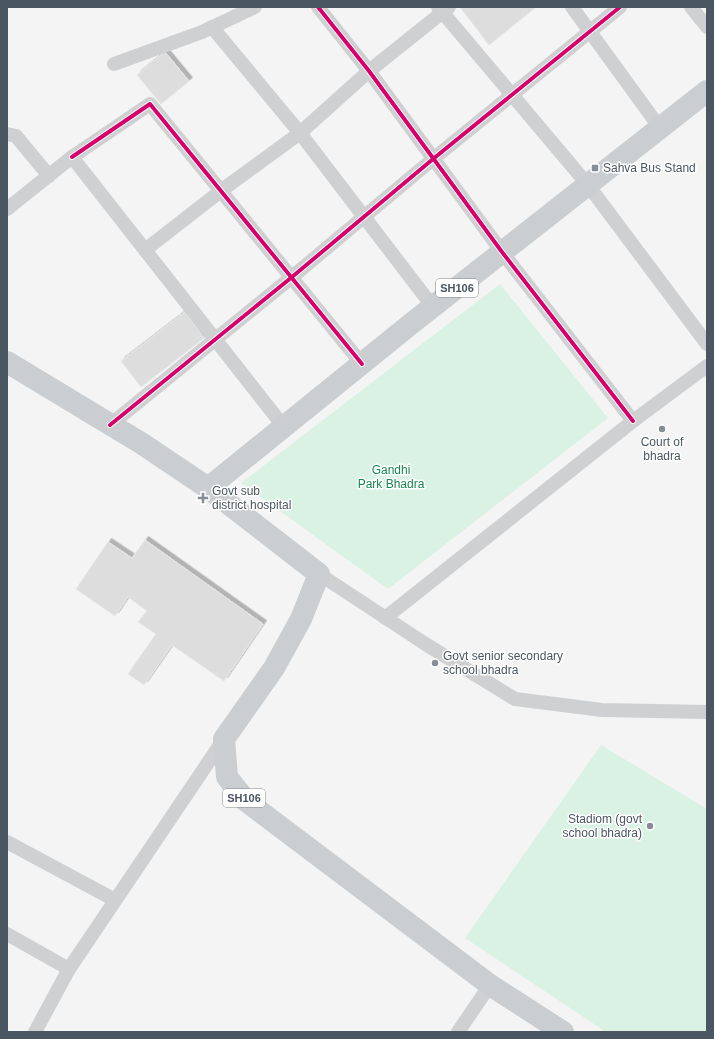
<svg xmlns="http://www.w3.org/2000/svg" width="714" height="1039" font-family="Arial,sans-serif">
  <style>
    .green { fill: #d9f2e3 }
    .building { fill: #ddddde; stroke: #e5e6e7; filter: url(#shadow) }
    .lines { fill: none; stroke-linecap: round; stroke-linejoin: round }
    .street { stroke: #ced0d2; stroke-width: 14 }
    .primary { stroke: #caced1; stroke-width: 22 }
    .cycleway-casing { stroke: #fff; stroke-width: 6 }
    .cycleway { stroke: #d6006c; stroke-width: 4 }
    .poi-dot { fill: #868d94; stroke: #fff; stroke-width: 1.5 }
    .labels { text-anchor: middle; stroke-width: 3; stroke-linejoin: round; paint-order: stroke }
    .shield { fill: #fff; stroke: #808990; stroke-width: 1 }
    .shield-label { font-size: 11px; font-weight: bold; fill: #4a5661 }
    .poi-label { font-size: 12px; fill: #4a5661; stroke: #fff; text-anchor: start }
    .park-label { font-size: 12px; fill: #17864f; stroke: #fff }
  </style>
  <defs>
    <filter id="shadow"><feDropShadow dx="3.5" dy="-3.5" stdDeviation="0" flood-color="#0004"/></filter>
  </defs>
  <rect width="100%" height="100%" fill="#f4f4f4"/>
  <g class="green">
    <path d="M500 284 608 418 388 589 241 483Z"/>
    <path d="M601 745 707 809V1032H606L465 938Z"/>
  </g>
  <g class="building">
    <path d="M460 7H536L489 45Z"/>
    <path d="M165 52 189 81 161 104 137 75Z"/>
    <path d="M185 312 204 338 141 387 121 361Z"/>
    <path d="M145 540 263 624 224 681 172 645 144 685 128 674 156 634 138 622 147 611 128 597 115 616 76 589 108 542 132 558Z"/>
  </g>
  <g class="lines">
    <g class="street">
      <path d="M318 7 369 71 502 252 633 421"/>
      <path d="M438 7 588 185 707 344"/>
      <path d="M572 7 660 128"/>
      <path d="M691 7 707 27"/>
      <path d="M212 27 300 133 433 307"/>
      <path d="M114 64 202 32 255 7"/>
      <path d="M7 134 16 136 49 176"/>
      <path d="M72 157 150 104 362 364"/>
      <path d="M7 209 72 157 284 427"/>
      <path d="M145 250 222 190 300 133 369 71 449 7"/>
      <path d="M110 425 292 277 433 159 620 7"/>
      <path d="M319 574 427 645 515 699 602 710 707 712"/>
      <path d="M385 618 633 421 707 366"/>
      <path d="M7 842 115 900"/>
      <path d="M7 934 69 969"/>
      <path d="M35 1032 69 969 224 739"/>
      <path d="M458 1032 490 985"/>
    </g>
    <g class="primary">
      <path d="M7 362 141 443 208 488 319 574 301 619 274 668 224 739 227 777 246 801 490 985 563 1032"/>
      <path d="M208 488 412 323 707 91"/>
    </g>
    <g class="cycleway-casing">
      <g id="cycleway">
        <path d="M318 7 369 71 502 252 633 421"/>
        <path d="M72 157 150 104 362 364"/>
        <path d="M110 425 292 277 433 159 620 7"/>
      </g>
    </g>
    <use href="#cycleway" class="cycleway"/>
  </g>
  <g class="poi-dot">
    <rect x="591" y="164" width="8" height="8" rx="2"/>
    <circle cx="662" cy="429" r="4"/>
    <path d="M201 492h4v4h4v4h-4v4h-4v-4h-4v-4h4z"/>
    <circle cx="435" cy="663" r="4"/>
    <circle cx="650" cy="826" r="4"/>
  </g>
  <g class="labels">
    <g class="shield">
      <rect x="436" y="279" width="42" height="18" rx="3"/>
      <rect x="223" y="789" width="42" height="18" rx="3"/>
    </g>
    <g class="shield-label">
      <text x="457" y="292">SH106</text>
      <text x="244" y="802">SH106</text>
    </g>
    <g class="poi-label">
      <text x="603" y="172">Sahva Bus Stand</text>
      <text x="662" y="446" text-anchor="middle">Court of<tspan x="662" dy="14">bhadra</tspan></text>
      <text x="212" y="495">Govt sub<tspan x="212" dy="14">district hospital</tspan></text>
      <text x="443" y="660">Govt senior secondary<tspan x="443" dy="14">school bhadra</tspan></text>
      <text x="642" y="823" text-anchor="end">Stadiom (govt<tspan x="642" dy="14">school bhadra)</tspan></text>
    </g>
    <g class="park-label">
      <text x="391" y="474">Gandhi<tspan x="391" dy="14">Park Bhadra</tspan></text>
    </g>
  </g>
  <rect width="714" height="1039" fill="none" stroke="#4a5661" stroke-width="16"/>
</svg>
